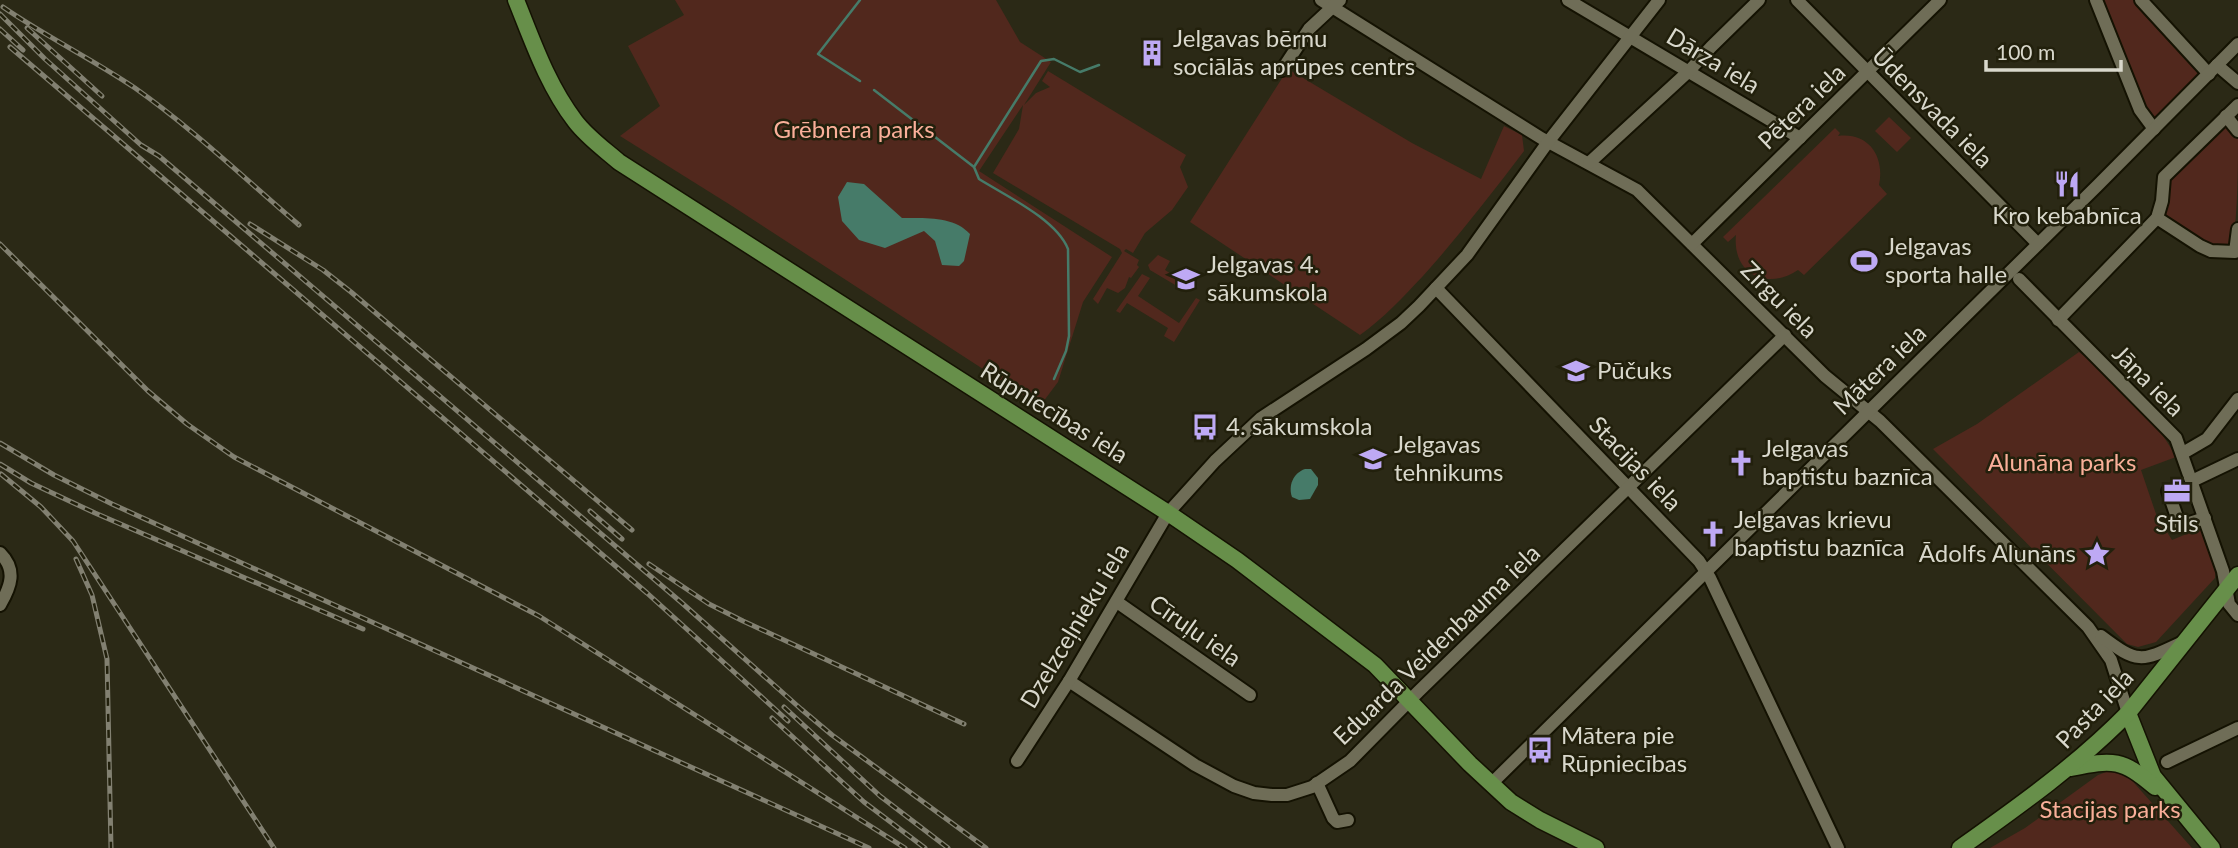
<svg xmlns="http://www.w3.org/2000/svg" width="2238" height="848" font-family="Lato,sans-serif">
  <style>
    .green { fill: #51281d }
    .water { fill: #467b69 }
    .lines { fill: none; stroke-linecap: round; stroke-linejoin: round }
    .stream { stroke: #467b69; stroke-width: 2.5 }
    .minor-casing { stroke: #141202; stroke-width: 16 }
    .major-casing { stroke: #141202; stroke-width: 19 }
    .minor { stroke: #6f6d57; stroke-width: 12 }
    .major { stroke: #678f4a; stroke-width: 16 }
    .rail-casing { stroke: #828071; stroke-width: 5 }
    .rail { stroke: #22200c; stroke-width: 2.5; stroke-dasharray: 8; stroke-linecap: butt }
    .labels { text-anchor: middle; stroke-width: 5; stroke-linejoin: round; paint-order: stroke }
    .poi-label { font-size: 24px; fill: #d9d8cc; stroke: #22200c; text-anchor: start }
    .street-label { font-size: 24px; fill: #d9d8cc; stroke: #22200c }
    .park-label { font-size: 24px; fill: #faaf99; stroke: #22200c }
  </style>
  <rect width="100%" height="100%" fill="#2b2916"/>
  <g class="green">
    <path d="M675 0H996L1020 42 1051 62 1024 105 1036 93 1050 87 1042 81 1048 71 1186 155 1180 167 1188 187 1172 210 1145 233 1133 253 1126 249 1124 251 1139 260 1137 265 1139 267 1131 278 1129 277 1125 288 1118 293 1107 288 1098 304 1093 299 1122 253 1120 249 993 173 1019 129 1023 105 979 171 1112 257 1083 302 1058 382 1040 406 732 206 620 136 660 106 628 46 684 15Z"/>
    <path d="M2104 0H2138L2202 69 2159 118 2151 119 2149 116 2128 67Z"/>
    <path d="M1288 69 1412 143 1481 179 1504 126 1522 135 1524 151C1492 193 1459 236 1423 276 1403 297 1384 318 1360 335L1190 222Z"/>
    <path d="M1889 117 1911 138 1897 152 1875 131Z"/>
    <path d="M2225 122 2238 136C2238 161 2238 227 2231 247H2207L2159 217 2169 181 2193 153Z"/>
    <path d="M1835 128 1840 133 1838 136C1869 132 1885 157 1879 185L1887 194 1804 275 1798 270C1767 291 1732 274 1736 235L1728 242 1723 237Z"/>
    <path d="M1158 255 1170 261 1165 270 1191 287 1187 292 1150 270 1148 265Z"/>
    <path d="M1142 274 1150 278 1138 296 1179 323 1196 298 1200 300 1174 342 1164 336 1168 328 1127 303 1120 313 1116 311Z"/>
    <path d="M2079 352C2114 377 2156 419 2176 457L2141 470 2156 514 2172 540 2201 528 2216 568 2215 578 2156 642 2138 647 2127 644 1933 449 1977 424Z"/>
    <path d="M2109 771 2127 775 2192 848H1990L2025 828 2098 775Z"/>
  </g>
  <g class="water">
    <path d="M847 182 864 184 902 218C925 218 954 216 970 234L964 261 959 266 942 265 935 241 924 231 885 248 859 240 842 221 838 197Z"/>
    <path d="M1305 469H1311L1318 478V485L1310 499 1299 500 1292 497C1288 486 1293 473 1305 469Z"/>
  </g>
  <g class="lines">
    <g class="stream">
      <path d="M860 81 818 54 860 0"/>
      <path d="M874 90 974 167"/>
      <path d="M1054 379 1066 351 1069 336 1068 249C1056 219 1006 196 979 179L974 167 1041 61 1054 59 1080 72 1099 65"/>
    </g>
    <g class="minor-casing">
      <g id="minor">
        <path d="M1321 0 1541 138 1637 190 1825 376 1880 421 2088 627 2111 660 2128 713"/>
        <path d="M1568 0 1800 138"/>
        <path d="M1797 0 2038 244"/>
        <path d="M2096 0 2140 110 2154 129"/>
        <path d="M2141 0 2209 74"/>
        <path d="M2217 65 2238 83"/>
        <path d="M1282 70 1309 29 1340 0"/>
        <path d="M2226 116 2238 131"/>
        <path d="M1589 163 1689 71 1711 47 1759 0"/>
        <path d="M2157 218 2200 246 2211 251 2235 252 2238 229"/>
        <path d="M1692 244 1940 0"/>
        <path d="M2019 279 2176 438 2223 571 2229 604 2238 615"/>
        <path d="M1436 288 1699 561 1710 578 1838 848"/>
        <path d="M2058 320 2157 218 2162 201 2164 177 2238 105"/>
        <path d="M2183 453 2207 439 2238 399"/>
        <path d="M2192 481 2238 459"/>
        <path d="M2168 491 2180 526 2205 518"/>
        <path d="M0 553C17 570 11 586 0 605"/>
        <path d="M1117 602 1250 695"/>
        <path d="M2101 636C2138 664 2141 662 2181 643"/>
        <path d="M1069 681 1195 765 1234 786 1254 793 1272 795H1287L1312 787 1350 761 1418 692 1785 335"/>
        <path d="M1017 761 1069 681 1168 513 1215 461 1261 418 1366 349 1401 323 1419 306 1467 255 1548 142 1659 0"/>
        <path d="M2167 762 2238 728"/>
        <path d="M1317 783 1333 818 1337 822 1348 820"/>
        <path d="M1491 784 2098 185 2238 44"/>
      </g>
    </g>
    <g class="major-casing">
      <g id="major">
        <path d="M516 0C533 42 547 84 575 121 587 137 604 149 619 162L1168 513 1237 560 1375 665 1470 764 1511 802 1540 820 1596 848"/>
        <path d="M2128 713 2153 776 2212 848"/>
        <path d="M2071 768C2114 759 2122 759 2155 787"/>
        <path d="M1960 848C2019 806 2077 765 2128 713L2238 575"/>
      </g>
    </g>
    <use href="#minor" class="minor"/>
    <use href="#major" class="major"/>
    <g class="rail-casing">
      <g id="rail">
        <path d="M3 7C45 36 92 59 135 88 193 129 245 179 299 225"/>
        <path d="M0 14 45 59 141 145 159 156 682 603 801 709 832 735 986 848"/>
        <path d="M27 28 102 96"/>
        <path d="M0 29 23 50"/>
        <path d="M10 47 647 593 788 721"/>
        <path d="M250 224 323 270 351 292 632 530"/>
        <path d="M0 244 148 391 187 424 234 457 539 616 905 848"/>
        <path d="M0 443 54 475 112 504 869 848"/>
        <path d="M0 464 31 483 95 513 363 629"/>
        <path d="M1 474 41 507 73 541 274 848"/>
        <path d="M590 511 622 539"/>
        <path d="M76 559 92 595 107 659 111 848"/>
        <path d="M649 564 709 604 743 621 964 724"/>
        <path d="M784 707 880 796 948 848"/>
        <path d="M772 718 864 802 925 848"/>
      </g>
    </g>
    <use href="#rail" class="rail"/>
  </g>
  <defs>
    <g id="building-bare" transform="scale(2.1)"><path d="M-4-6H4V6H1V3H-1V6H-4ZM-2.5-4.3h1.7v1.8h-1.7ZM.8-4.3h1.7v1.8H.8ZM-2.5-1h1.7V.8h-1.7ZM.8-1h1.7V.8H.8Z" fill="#bea9f4" stroke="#22200c" stroke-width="2.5" paint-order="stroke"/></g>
    <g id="restaurant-bare" transform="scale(2.1)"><path d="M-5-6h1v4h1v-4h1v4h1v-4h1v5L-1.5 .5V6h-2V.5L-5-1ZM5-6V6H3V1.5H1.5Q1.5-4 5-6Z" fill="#bea9f4" stroke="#22200c" stroke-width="2.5" paint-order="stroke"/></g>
    <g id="stadium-bare" transform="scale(2.1)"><path d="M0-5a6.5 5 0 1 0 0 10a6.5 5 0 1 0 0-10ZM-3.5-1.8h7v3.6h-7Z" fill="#bea9f4" stroke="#22200c" stroke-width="2.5" paint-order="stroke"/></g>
    <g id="school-bare" transform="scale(2.1)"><path d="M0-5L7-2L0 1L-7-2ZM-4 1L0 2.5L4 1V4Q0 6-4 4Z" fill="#bea9f4" stroke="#22200c" stroke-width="2.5" paint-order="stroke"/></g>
    <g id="bus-bare" transform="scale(2.1)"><path d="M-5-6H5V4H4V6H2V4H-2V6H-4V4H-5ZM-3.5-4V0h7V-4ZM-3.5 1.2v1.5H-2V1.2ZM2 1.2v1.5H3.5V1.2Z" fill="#bea9f4" stroke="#22200c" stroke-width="2.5" paint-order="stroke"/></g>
    <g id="university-bare" transform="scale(2.1)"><path d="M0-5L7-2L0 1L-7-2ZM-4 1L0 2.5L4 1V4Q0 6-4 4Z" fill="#bea9f4" stroke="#22200c" stroke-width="2.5" paint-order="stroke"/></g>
    <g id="church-bare" transform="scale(2.1)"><path d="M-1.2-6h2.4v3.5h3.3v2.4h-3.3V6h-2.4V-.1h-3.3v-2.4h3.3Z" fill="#bea9f4" stroke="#22200c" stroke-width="2.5" paint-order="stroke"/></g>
    <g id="office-bare" transform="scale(2.1)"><path d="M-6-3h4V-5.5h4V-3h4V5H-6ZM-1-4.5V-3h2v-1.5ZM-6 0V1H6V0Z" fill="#bea9f4" stroke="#22200c" stroke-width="2.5" paint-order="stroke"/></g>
    <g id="sight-bare" transform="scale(2.1)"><path d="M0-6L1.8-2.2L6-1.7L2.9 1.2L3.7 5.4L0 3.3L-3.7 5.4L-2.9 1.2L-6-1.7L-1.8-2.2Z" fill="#bea9f4" stroke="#22200c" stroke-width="2.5" paint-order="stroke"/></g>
  </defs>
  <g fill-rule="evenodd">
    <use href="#building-bare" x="1152" y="53"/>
    <use href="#restaurant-bare" x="2067" y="184"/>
    <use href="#stadium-bare" x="1864" y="261"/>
    <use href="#school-bare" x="1186" y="279"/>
    <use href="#school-bare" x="1576" y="371"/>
    <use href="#bus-bare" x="1205" y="427"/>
    <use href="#university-bare" x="1373" y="459"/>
    <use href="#church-bare" x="1741" y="463"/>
    <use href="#office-bare" x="2177" y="491"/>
    <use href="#church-bare" x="1713" y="534"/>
    <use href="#sight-bare" x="2097" y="554"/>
    <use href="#bus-bare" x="1540" y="750"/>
  </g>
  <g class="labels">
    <g class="poi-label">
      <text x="1173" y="47">Jelgavas bērnu<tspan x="1173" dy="28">sociālās aprūpes centrs</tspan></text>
      <text x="2067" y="224" text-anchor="middle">Kro kebabnīca</text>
      <text x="1885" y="255">Jelgavas<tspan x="1885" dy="28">sporta halle</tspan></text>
      <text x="1207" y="273">Jelgavas 4.<tspan x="1207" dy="28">sākumskola</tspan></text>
      <text x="1597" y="379">Pūčuks</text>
      <text x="1226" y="435">4. sākumskola</text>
      <text x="1394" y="453">Jelgavas<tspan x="1394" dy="28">tehnikums</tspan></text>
      <text x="1762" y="457">Jelgavas<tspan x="1762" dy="28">baptistu baznīca</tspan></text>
      <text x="1734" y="528">Jelgavas krievu<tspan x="1734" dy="28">baptistu baznīca</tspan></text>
      <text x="2177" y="532" text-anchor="middle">Stils</text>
      <text x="2076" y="562" text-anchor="end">Ādolfs Alunāns</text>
      <text x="1561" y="744">Mātera pie<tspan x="1561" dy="28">Rūpniecības</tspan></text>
    </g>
    <g class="street-label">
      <text transform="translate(1713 61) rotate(31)" y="8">Dārza iela</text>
      <text transform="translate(1802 107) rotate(-44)" y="8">Pētera iela</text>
      <text transform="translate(1932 108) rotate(45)" y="8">Ūdensvada iela</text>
      <text transform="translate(1779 300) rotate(45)" y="8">Zirgu iela</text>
      <text transform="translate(1880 370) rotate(-44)" y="8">Mātera iela</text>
      <text transform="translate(2148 381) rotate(45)" y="8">Jāņa iela</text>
      <text transform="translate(1054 413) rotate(32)" y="8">Rūpniecības iela</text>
      <text transform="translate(1635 464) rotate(46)" y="8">Stacijas iela</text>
      <text transform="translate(1075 626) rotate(-59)" y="8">Dzelzceļnieku iela</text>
      <text transform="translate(1195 631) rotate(35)" y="8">Cīruļu iela</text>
      <text transform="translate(1437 645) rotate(-44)" y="8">Eduarda Veidenbauma iela</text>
      <text transform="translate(2095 709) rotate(-46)" y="8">Pasta iela</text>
    </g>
    <g class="park-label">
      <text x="854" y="138">Grēbnera parks</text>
      <text x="2062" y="471">Alunāna parks</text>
      <text x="2110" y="818">Stacijas parks</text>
    </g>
  </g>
  <path d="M1986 60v10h135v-10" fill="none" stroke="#d9d8cc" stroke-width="3.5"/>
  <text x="1996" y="60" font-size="21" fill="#d9d8cc" stroke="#22200c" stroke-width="5" paint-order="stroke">100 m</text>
</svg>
